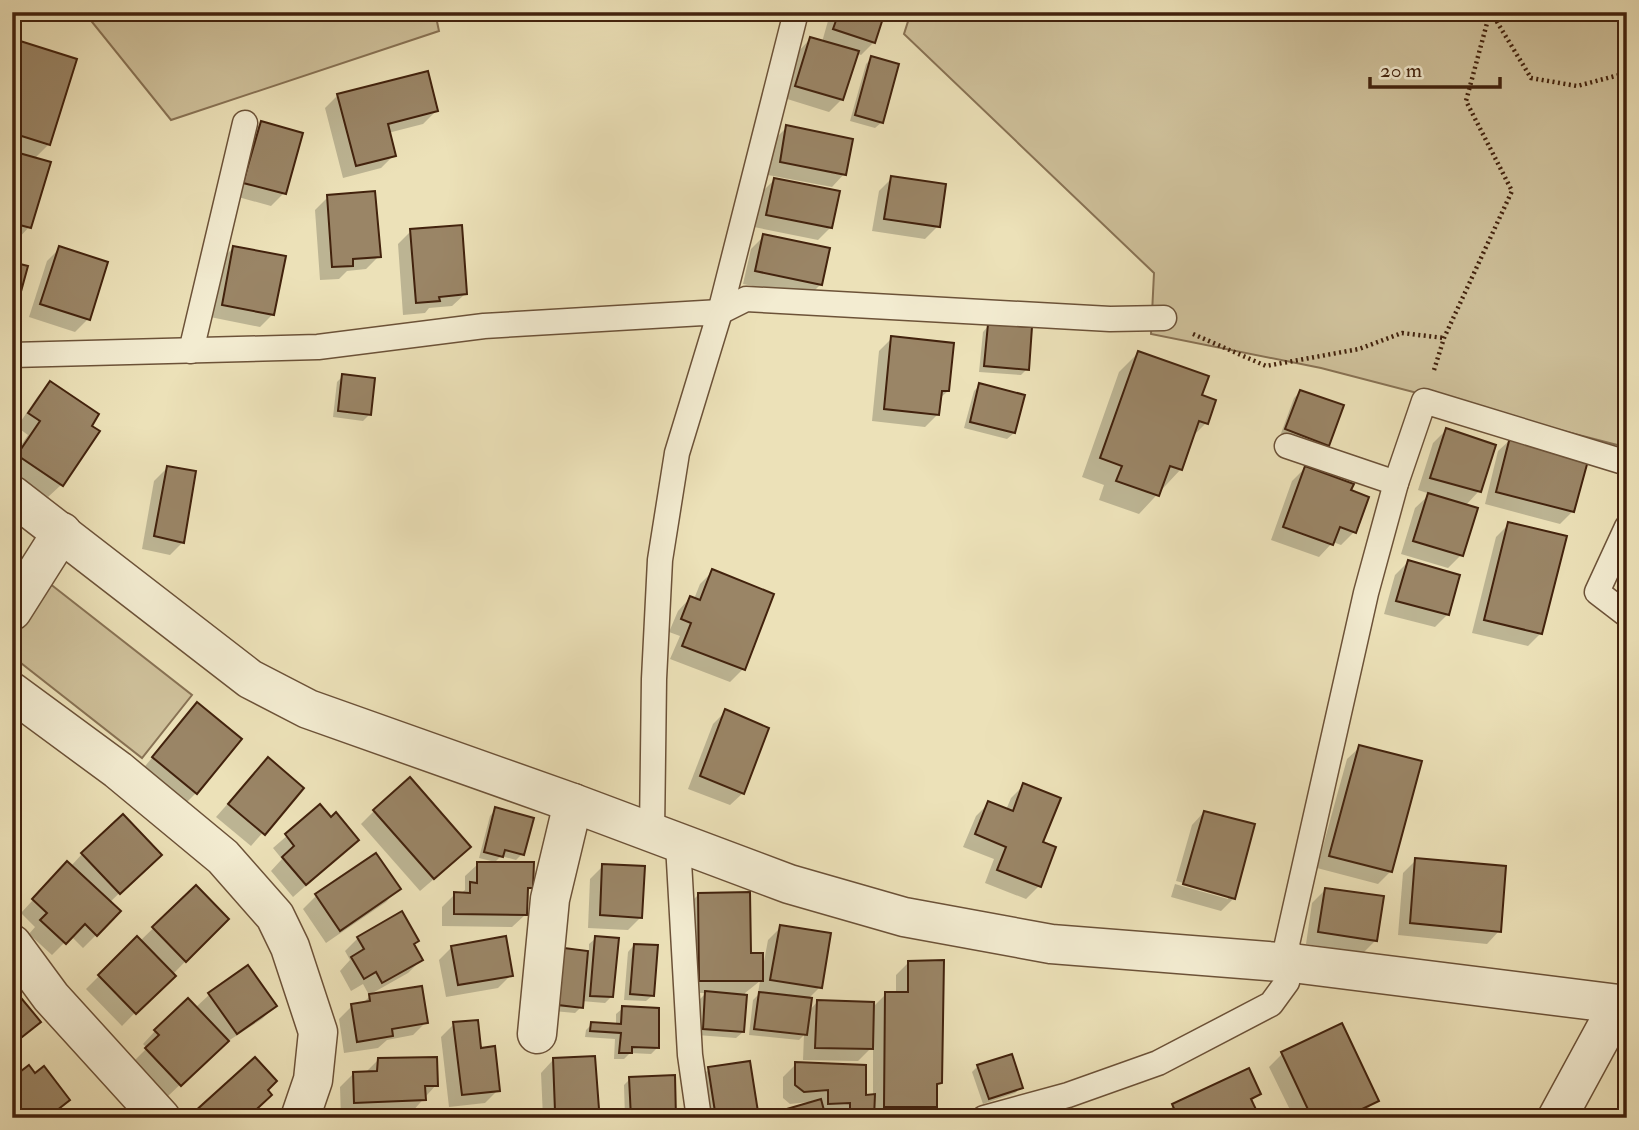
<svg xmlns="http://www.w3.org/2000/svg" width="1639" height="1130" font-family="'IM FELL Double Pica',serif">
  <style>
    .green { fill: #cfc19b; stroke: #887254; stroke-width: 2 }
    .shadow { fill: #0003 }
    .building { fill: #9a8566; stroke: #42220d; stroke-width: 2 }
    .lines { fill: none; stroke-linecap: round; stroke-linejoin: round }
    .service-casing { stroke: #6c5238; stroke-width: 27 }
    .minor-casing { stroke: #6c5238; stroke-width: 41 }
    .tertiary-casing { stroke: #6c5238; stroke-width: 41 }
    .path { stroke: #42220d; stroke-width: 4.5; stroke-dasharray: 2 3.5; stroke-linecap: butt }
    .service { stroke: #f3ecd1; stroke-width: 24 }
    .minor { stroke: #f3ecd1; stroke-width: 38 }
    .tertiary { stroke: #f3ecd1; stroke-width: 38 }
  </style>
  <rect width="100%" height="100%" fill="#ece1b8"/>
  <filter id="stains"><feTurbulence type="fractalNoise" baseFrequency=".00286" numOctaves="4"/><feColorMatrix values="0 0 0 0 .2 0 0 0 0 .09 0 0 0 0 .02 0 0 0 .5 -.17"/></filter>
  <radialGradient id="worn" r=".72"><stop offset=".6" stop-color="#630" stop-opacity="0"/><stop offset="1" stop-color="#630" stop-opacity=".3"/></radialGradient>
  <g class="green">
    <path d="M84 12H435L439 31 171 120Z"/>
    <path d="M911 12H1627V446L1625 447 1321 368 1151 334 1154 273 904 34Z"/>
    <path d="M49 583 192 695 142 758 12 656V637Z"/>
  </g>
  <g class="shadow">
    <path d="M824 12H883L874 42 861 55 856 53 842 99 829 112 784 98 798 52 810 39 822 42 830 14Z"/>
    <path d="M17 42 49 144 34 159 29 227 17 240 12 239V47Z"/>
    <path d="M872 58 882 122 875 128 850 121 866 64Z"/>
    <path d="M338 95 436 111 423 124 388 133 394 155 381 168 343 178 325 108Z"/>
    <path d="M261 123 284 193 271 206 231 195 248 136Z"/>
    <path d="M787 127 844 174 832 187 768 175 774 140Z"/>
    <path d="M892 178 938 226 925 239 872 231 879 191Z"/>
    <path d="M774 180 831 227 818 240 754 227 761 193Z"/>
    <path d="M328 197 379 256 366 269 347 271 339 279 320 280 315 210Z"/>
    <path d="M411 231 465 294 452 306 429 308 425 313 403 315 398 244Z"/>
    <path d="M764 236 821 284 808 297 743 284 751 249Z"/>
    <path d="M60 248 88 319 75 332 29 317 47 261Z"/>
    <path d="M233 248 273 314 260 327 210 317 220 261Z"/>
    <path d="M989 325 1027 369 1021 375 979 372 983 332Z"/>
    <path d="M892 338 948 391 939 399 938 414 925 427 872 421 879 351Z"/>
    <path d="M1138 353 1200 396 1206 423 1191 438 1181 469 1139 514 1099 500 1104 485 1082 477 1119 372Z"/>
    <path d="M343 376 369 415 363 421 333 417 337 382Z"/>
    <path d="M50 383 61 485 48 497 12 473V458L28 435 17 427 38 396Z"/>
    <path d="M980 385 1014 433 1007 439 964 428 974 391Z"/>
    <path d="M1300 392 1327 445 1321 451 1280 436 1294 398Z"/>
    <path d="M1446 430 1479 491 1465 506 1461 555 1448 568 1401 554 1415 508 1430 494 1418 490 1433 443Z"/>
    <path d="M1511 439 1573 511 1560 524 1485 504 1498 451Z"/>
    <path d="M167 468 183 542 170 555 142 549 154 481Z"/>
    <path d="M1305 468 1349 491 1354 532 1341 545 1333 542 1319 557 1271 540 1292 481Z"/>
    <path d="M1509 524 1541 633 1528 646 1472 633 1496 537Z"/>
    <path d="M1408 562 1448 614 1435 627 1384 614 1395 575Z"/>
    <path d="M713 571 772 595 743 669 730 682 670 659 680 636 669 632 678 611 690 598 694 599 700 584Z"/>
    <path d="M197 704 196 793 183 806 141 771Z"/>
    <path d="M726 711 743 793 730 805 688 789 713 724Z"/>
    <path d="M1360 747 1391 871 1378 884 1317 868 1347 759Z"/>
    <path d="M255 773 302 788 251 846 216 817Z"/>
    <path d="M1024 785 1041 843 1054 848 1039 886 1026 899 985 883 994 859 963 847 976 816 989 803 1006 810 1011 798Z"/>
    <path d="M320 807 344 852 293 897 271 871 282 859 273 848Z"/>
    <path d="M496 809 522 854 516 860 501 856 495 862 479 858 490 816Z"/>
    <path d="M374 811 456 860 420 891 361 824Z"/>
    <path d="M1204 812 1234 898 1221 911 1171 897 1175 884 1228 899V895L1176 881 1192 825Z"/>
    <path d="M82 854 159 855 109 903 96 935 83 948 71 936 52 955 29 934 35 927 21 913 55 876 71 866Z"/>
    <path d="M375 856 398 889 386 902 326 943 303 909 316 896Z"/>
    <path d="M1416 860 1499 931 1487 944 1398 935 1403 873Z"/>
    <path d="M478 864 531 887 526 893 525 915 512 927 442 926V907L455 894H460L465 890V876Z"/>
    <path d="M603 866 641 917 628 930 588 928 590 879Z"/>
    <path d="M196 887 227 919 122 1026 86 989 137 938 140 941Z"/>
    <path d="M1325 890 1376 940 1363 953 1306 944 1312 903Z"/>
    <path d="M699 894 749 954 763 967 768 940 781 927 820 987 810 997 809 1011 818 1001 872 1008 886 994H896V975L909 962 940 1083 935 1088V1106L924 1118H838V1115L824 1116V1118H776L781 1113 809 1102 790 1104 783 1098V1077L796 1064 864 1097 873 1096V1046L858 1061 803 1060 804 1035 799 1040 749 1035 753 1000 760 993H758L760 981 745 993 743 1032 736 1038 697 1035 700 999 706 993H687L686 907Z"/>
    <path d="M402 913 412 945 421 960 408 973 369 995 363 984 351 991 340 971 350 960 345 951 358 938Z"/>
    <path d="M596 938 611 997 605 1003 581 1001V1007L575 1013 553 1011 565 950 589 953V944Z"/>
    <path d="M634 945 653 995 646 1001 624 1000 628 952Z"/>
    <path d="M452 947 511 975 498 988 446 997 439 960Z"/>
    <path d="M248 967 275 1006 262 1019 222 1045 167 1097 134 1061 147 1048 143 1044 155 1031 195 1008 209 995Z"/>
    <path d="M370 996 426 1022 413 1035 387 1040 378 1048 344 1053 339 1019 352 1006 362 1004Z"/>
    <path d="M623 1008 657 1048 651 1054 630 1053 624 1059H614L615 1039 585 1037 586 1030 592 1024 616 1025V1014Z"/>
    <path d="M454 1024 480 1050 498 1090 485 1103 449 1107 441 1037Z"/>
    <path d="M1341 1025 1377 1100 1361 1115 1362 1118H1294L1269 1067 1282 1054Z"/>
    <path d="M378 1060 436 1085 411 1113 354 1114 363 1118H341L340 1087 353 1074 365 1073Z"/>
    <path d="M553 1060 597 1108 588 1118H543L541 1073Z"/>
    <path d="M978 1066 1021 1087 1015 1093 983 1104 972 1072Z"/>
    <path d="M709 1069 757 1118H701L696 1082Z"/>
    <path d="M630 1079 675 1118H625L624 1085Z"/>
    <path d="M1259 1093 1251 1102 1258 1118H1161L1173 1106Z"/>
    <path d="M517 1115 518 1118H489Z"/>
  </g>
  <g class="building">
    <path d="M839 12H885L875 43 833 29Z"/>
    <path d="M810 37 859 51 843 100 795 86Z"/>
    <path d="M17 40 77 59 50 145 12 133V121L17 106 12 105V54Z"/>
    <path d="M871 56 899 64 883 123 855 115Z"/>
    <path d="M428 71 438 111 388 124 396 156 356 166 337 94Z"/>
    <path d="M261 121 303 133 286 194 243 183Z"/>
    <path d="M786 125 853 139 846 175 780 162Z"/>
    <path d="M12 151 51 162 31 228 12 223Z"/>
    <path d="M891 176 946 184 940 227 884 219Z"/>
    <path d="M774 178 840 191 832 228 766 215Z"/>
    <path d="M375 191 381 257 353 259V266L332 267 327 195Z"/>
    <path d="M462 225 467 294 439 297 440 301 416 303 410 229Z"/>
    <path d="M763 234 830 248 822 285 755 271Z"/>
    <path d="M59 246 108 262 90 320 40 304Z"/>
    <path d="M233 246 286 256 274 315 222 305Z"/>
    <path d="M12 262 28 266 14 317 12 316Z"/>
    <path d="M988 324 1032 327 1029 370 984 366Z"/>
    <path d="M891 336 954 343 949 391H942L939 415 884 409Z"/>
    <path d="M1138 351 1209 376 1202 395 1216 400 1208 424 1199 421 1182 470 1170 466 1159 496 1116 481 1122 466 1100 458Z"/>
    <path d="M342 374 375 378 371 415 338 411Z"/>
    <path d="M50 381 99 414 92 426 100 431 63 486 17 455 40 421 28 413Z"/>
    <path d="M979 383 1025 395 1015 433 970 422Z"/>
    <path d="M1300 390 1344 405 1329 446 1285 429Z"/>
    <path d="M1446 428 1496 445 1481 492 1430 478Z"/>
    <path d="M1510 437 1589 457 1574 512 1496 492Z"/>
    <path d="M167 466 196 471 184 543 154 536Z"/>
    <path d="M1305 466 1354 484 1351 490 1369 497 1356 533 1340 527 1333 545 1283 527Z"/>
    <path d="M1428 493 1478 508 1463 556 1413 541Z"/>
    <path d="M1508 522 1567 536 1542 634 1484 620Z"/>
    <path d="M1408 560 1460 575 1449 615 1396 601Z"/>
    <path d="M712 569 774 594 745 670 682 646 691 623 681 619 690 596 700 600Z"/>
    <path d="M197 702 242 739 197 794 152 757Z"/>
    <path d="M725 709 769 728 744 794 700 776Z"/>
    <path d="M1359 745 1422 761 1392 872 1329 856Z"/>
    <path d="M268 757 304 788 265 835 228 804Z"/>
    <path d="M410 777 471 847 434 879 373 810Z"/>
    <path d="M1023 783 1061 798 1043 842 1056 847 1041 887 997 870 1006 847 975 834 988 801 1013 811Z"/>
    <path d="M320 804 331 817 336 812 359 840 306 885 282 857 294 846 285 834Z"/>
    <path d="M495 807 534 818 524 855 505 850 503 857 484 852Z"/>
    <path d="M1204 811 1255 824 1235 899 1183 884Z"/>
    <path d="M123 814 162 855 120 894 81 853Z"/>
    <path d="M376 853 401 889 340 931 315 894Z"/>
    <path d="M1415 858 1506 866 1501 932 1410 923Z"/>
    <path d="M67 861 121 911 97 936 85 924 66 944 40 920 47 913 32 899Z"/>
    <path d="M477 862H534L533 888H528L527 915 454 914V892L470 893V882L477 883Z"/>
    <path d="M602 864 645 866 642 918 600 915Z"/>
    <path d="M196 885 229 919 186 962 152 927Z"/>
    <path d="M1325 888 1384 896 1377 941 1318 932Z"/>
    <path d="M750 892 751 953H763V981H699L698 893Z"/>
    <path d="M402 911 419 941 414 944 423 960 382 983 376 972 364 979 351 957 364 949 357 937Z"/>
    <path d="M780 925 831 933 822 988 770 980Z"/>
    <path d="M137 936 176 976 136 1014 98 975Z"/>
    <path d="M506 936 513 976 458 985 451 946Z"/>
    <path d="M595 936 619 938 613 997 590 996Z"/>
    <path d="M634 944 658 945 654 996 630 994Z"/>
    <path d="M564 948 588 951 583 1008 558 1005Z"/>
    <path d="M944 960 942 1083 937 1084V1107H884L885 992H908V961Z"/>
    <path d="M248 965 277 1006 237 1034 208 993Z"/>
    <path d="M422 986 428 1023 392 1029 393 1036 357 1042 351 1004 370 1001 369 994Z"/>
    <path d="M12 987 41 1022 12 1045Z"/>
    <path d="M705 991 747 995 744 1032 703 1029Z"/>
    <path d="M759 992 812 998 807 1035 754 1029Z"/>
    <path d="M188 998 229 1041 181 1086 145 1048 159 1035 154 1030Z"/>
    <path d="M817 1000 874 1002 873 1049 815 1048Z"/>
    <path d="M622 1006 659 1008V1048L632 1047V1053H619L621 1033 590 1031 591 1022 621 1024Z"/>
    <path d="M478 1020 481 1048 495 1046 500 1091 462 1095 453 1022Z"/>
    <path d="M1342 1023 1379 1101 1360 1110 1364 1118H1312L1281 1052Z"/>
    <path d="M1012 1054 1023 1088 989 1099 977 1065Z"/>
    <path d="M595 1056 599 1109 555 1111 553 1058Z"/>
    <path d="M255 1057 277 1081 268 1090 272 1095 247 1118H195L192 1114Z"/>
    <path d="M437 1057 438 1086H425L426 1100 354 1103 353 1072 377 1071 378 1058Z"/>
    <path d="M750 1061 759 1118H716L708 1067Z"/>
    <path d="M795 1062 866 1065V1095L875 1094 874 1118H850V1103L828 1104V1090L804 1092 795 1085Z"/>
    <path d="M29 1065 35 1073 44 1066 70 1100 47 1118H12V1078Z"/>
    <path d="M1249 1068 1261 1094 1251 1099 1260 1118H1178L1172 1104Z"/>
    <path d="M675 1075 676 1118H631L629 1077Z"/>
    <path d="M821 1099 826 1118H782L780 1111Z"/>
  </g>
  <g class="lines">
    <g class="service-casing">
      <g id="service">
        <path d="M720 312 746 299 1110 319 1164 318"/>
        <path d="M720 312 796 12"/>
        <path d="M191 351 245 123"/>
        <path d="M12 355 318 347 484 326 720 312 677 453 660 560 654 679 652 832"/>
        <path d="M1287 446 1396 483"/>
        <path d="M1627 527 1597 592 1627 615"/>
        <path d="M678 844 690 1055 699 1118"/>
        <path d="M984 1118 1068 1095 1158 1063 1271 1004 1287 982 1292 963 1287 944 1366 593 1396 483 1424 401 1627 463"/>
      </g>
    </g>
    <g class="minor-casing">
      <g id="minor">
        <path d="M12 611 62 532"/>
        <path d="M12 692 118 770 223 857 275 916 290 947 318 1032 313 1080 300 1118"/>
        <path d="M12 944 51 997 161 1118"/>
        <path d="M537 1034 550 899 573 803"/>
        <path d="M1557 1118 1619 1004"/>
      </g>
    </g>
    <g class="tertiary-casing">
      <path id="tertiary" d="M12 495 250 679 308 709 573 803 789 884 904 917 1051 944 1292 963 1627 1005"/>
    </g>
    <g class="path">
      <path d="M1491 12 1531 78 1577 86 1627 73"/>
      <path d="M1193 334 1266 366 1359 349 1402 333 1444 338"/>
      <path d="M1434 370 1444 338 1512 191 1466 101 1490 12"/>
    </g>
    <use href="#service" class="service"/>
    <use href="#minor" class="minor"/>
    <use href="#tertiary" class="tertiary"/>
  </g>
  <rect width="1639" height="1130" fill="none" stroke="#ece1b8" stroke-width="42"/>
  <rect x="14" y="14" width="1611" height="1102" fill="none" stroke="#42220d" stroke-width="3.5"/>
  <rect x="21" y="21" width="1597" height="1088" fill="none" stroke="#42220d" stroke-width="2"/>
  <path d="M1370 77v10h130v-10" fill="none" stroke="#42220d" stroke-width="3.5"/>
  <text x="1380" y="77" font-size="21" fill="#42220d" stroke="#f3ecd1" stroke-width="5" paint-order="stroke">20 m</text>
  <rect width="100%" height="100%" filter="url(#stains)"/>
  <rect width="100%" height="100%" fill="url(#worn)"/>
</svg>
